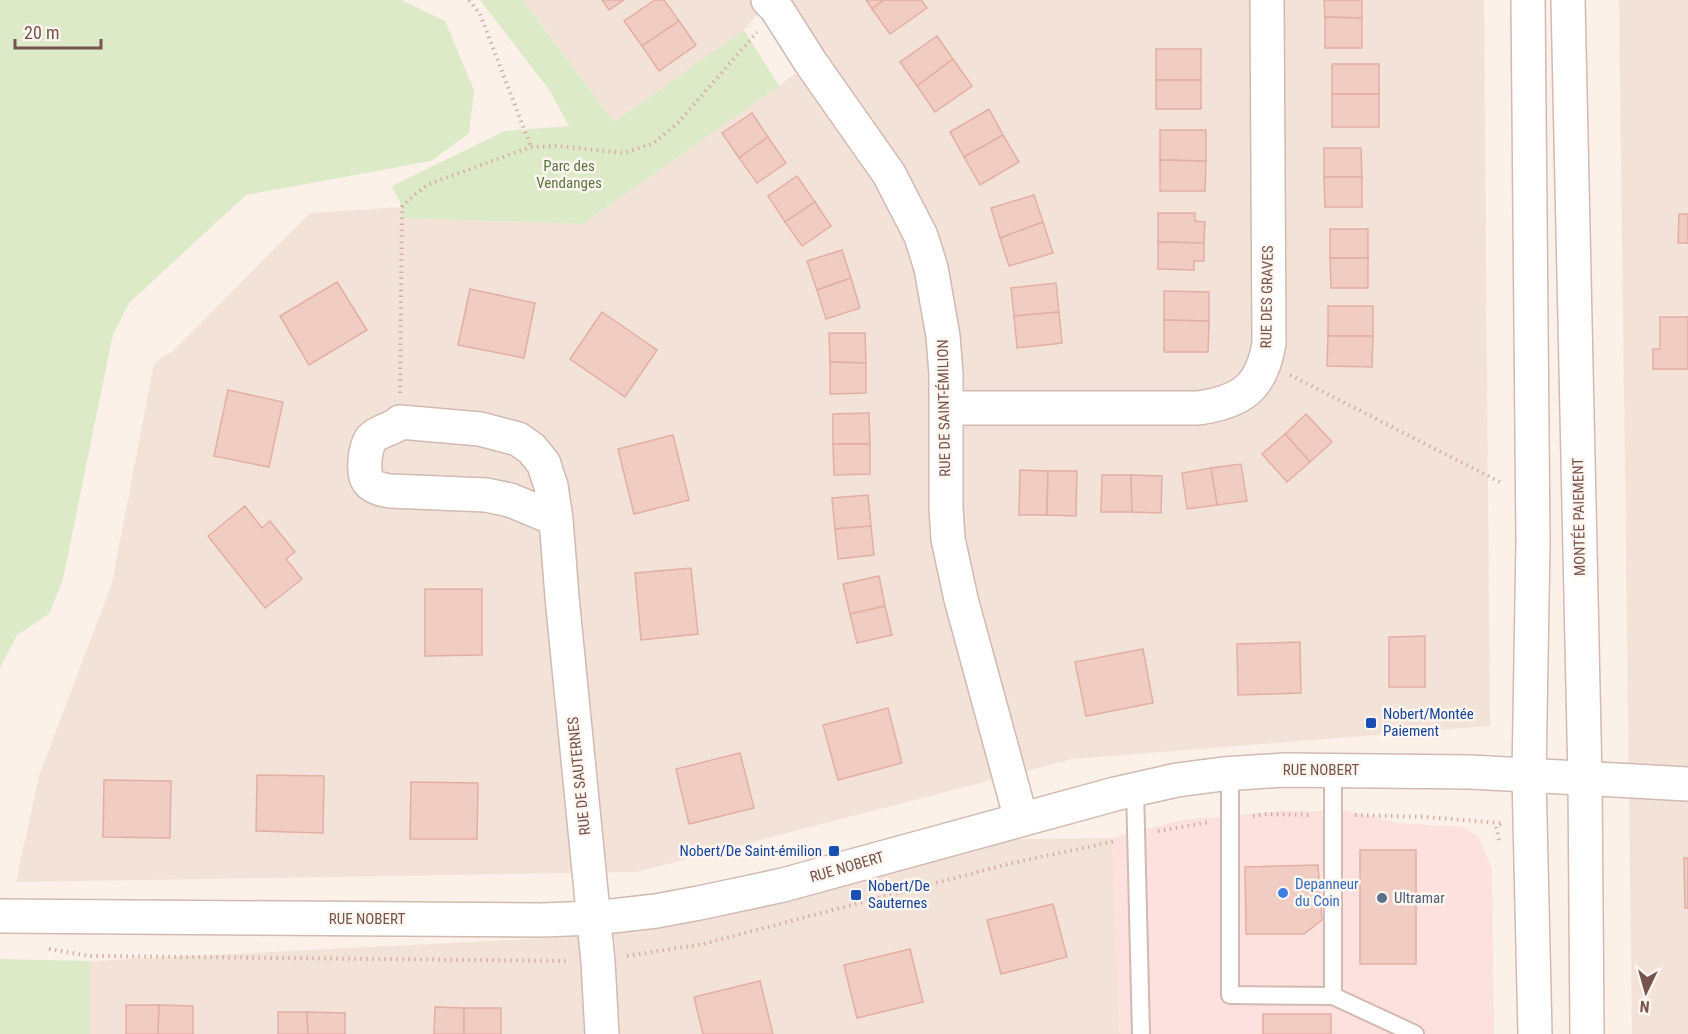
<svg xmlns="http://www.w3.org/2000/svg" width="1688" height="1034" font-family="'Roboto Condensed',sans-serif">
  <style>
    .residential { fill: #f3e2d8 }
    .commercial { fill: #fce1de }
    .green { fill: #dceac8 }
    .building { fill: #f0ccc2; stroke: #e3afa3; stroke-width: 1.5 }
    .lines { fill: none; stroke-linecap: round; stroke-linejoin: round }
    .lane-casing { stroke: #d0bab1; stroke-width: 20 }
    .street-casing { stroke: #d0bab1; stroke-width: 36 }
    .secondary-casing { stroke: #d3b9af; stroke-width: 36 }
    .path { stroke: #d6afa4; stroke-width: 4; stroke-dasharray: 1.5 4.5; stroke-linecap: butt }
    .lane { stroke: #fff; stroke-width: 16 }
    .street { stroke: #fff; stroke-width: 33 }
    .secondary { stroke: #fff; stroke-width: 33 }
    .transit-dot { fill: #1a4fb4; stroke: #fef6f0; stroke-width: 2 }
    .shop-dot { fill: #3f7fe0; stroke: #fef6f0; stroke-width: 2 }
    .service-dot { fill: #5c6f8a; stroke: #fef6f0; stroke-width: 2 }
    .labels { text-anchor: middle; stroke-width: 5; stroke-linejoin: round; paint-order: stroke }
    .park-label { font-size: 15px; fill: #5b7542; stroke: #fef6f0 }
    .street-label { font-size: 15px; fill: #76544d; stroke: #fef6f0 }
    .transit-label { font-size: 15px; fill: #164399; stroke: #fef6f0; text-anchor: start }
    .shop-label { font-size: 15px; fill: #366cbe; stroke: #fef6f0; text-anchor: start }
    .service-label { font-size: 15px; fill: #4e5e75; stroke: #fef6f0; text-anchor: start }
  </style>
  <rect width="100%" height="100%" fill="#fcf1e9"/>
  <g class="residential">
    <path d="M523 0H1484L1490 726 1073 759 637 872 16 882 39 776 112 583 154 363 173 351 310 213 402 207V218L583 224 811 63 769 1 744 30 614 122Z"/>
    <path d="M1619 0H1688V1034H1632Z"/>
    <path d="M1112 838 1120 1034H90V961L591 936 651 929 693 922 775 903 1006 839Z"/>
  </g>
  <path class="commercial" d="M1283 811H1348L1399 823 1464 827 1479 837 1492 869 1494 1034H1120L1112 838 1181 820Z"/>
  <g class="green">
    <path d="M0 0H401L445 21 474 90 469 133 431 161 246 195 130 302 113 334 63 579 49 614 17 635 0 668Z"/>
    <path d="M480 0H523L614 122 744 30 779 86 583 224 402 218V207L392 186 505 131 569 126 550 91Z"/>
    <path d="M0 959 90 961V1034H0Z"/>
  </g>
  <g class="building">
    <path d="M602 0H624L609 10Z"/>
    <path d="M655 0H664L679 21 642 46 624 21Z"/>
    <path d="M866 0H884L872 9Z"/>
    <path d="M884 0H921L927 8 890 34 872 9Z"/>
    <path d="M1324 0H1362V18L1325 17Z"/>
    <path d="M1325 17 1362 18V48H1325Z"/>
    <path d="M679 21 696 45 659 71 642 46Z"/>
    <path d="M937 36 953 59 917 86 900 62Z"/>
    <rect x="1156" y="49" width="45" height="31"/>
    <path d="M953 59 972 86 935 112 917 86Z"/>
    <rect x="1332" y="64" width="47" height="30"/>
    <rect x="1156" y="80" width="45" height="29"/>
    <rect x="1332" y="94" width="47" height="33"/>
    <path d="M989 109 1003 135 964 157 950 132Z"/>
    <path d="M752 113 768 137 739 158 722 133Z"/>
    <path d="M1160 130H1206V161L1160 160Z"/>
    <path d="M1003 135 1019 162 980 185 964 157Z"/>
    <path d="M768 137 786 163 757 183 739 158Z"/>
    <path d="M1324 148H1361L1362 177H1324Z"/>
    <path d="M1160 160 1206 161 1205 191H1160Z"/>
    <path d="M797 176 815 202 785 222 768 196Z"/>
    <path d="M1324 177H1362V207H1325Z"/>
    <path d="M1034 195 1043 222 1000 238 991 208Z"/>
    <path d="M815 202 831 226 802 246 785 222Z"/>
    <path d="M1158 213H1195V221L1205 222 1204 243 1158 242Z"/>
    <path d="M1679 214H1688V243H1678Z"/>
    <path d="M1043 222 1053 253 1009 266 1000 238Z"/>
    <rect x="1330" y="229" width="38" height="29"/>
    <path d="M1158 242 1204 243V261H1194V270L1158 269Z"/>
    <path d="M842 250 851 278 817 290 807 261Z"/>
    <path d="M1330 258H1368V288H1331Z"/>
    <path d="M851 278 860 308 826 319 817 290Z"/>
    <path d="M337 282 367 330 309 365 280 316Z"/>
    <path d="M1056 283 1059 312 1014 316 1011 288Z"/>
    <path d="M470 289 535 303 524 358 458 345Z"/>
    <path d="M1164 291 1209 292V321L1164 320Z"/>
    <rect x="1328" y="306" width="45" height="30"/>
    <path d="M602 312 657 350 625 397 570 359Z"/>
    <path d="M1059 312 1062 343 1017 348 1014 316Z"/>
    <path d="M1660 317H1688V369H1653V349H1660Z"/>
    <path d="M1164 320 1209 321 1208 352H1164Z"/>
    <path d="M829 333H865L866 363 830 362Z"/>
    <path d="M1328 336H1373L1372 367 1327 366Z"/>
    <path d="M830 362 866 363V393L830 394Z"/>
    <path d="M228 390 283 402 269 467 214 456Z"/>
    <path d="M869 413 870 444H833V414Z"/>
    <path d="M1306 414 1332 442 1310 462 1285 434Z"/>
    <path d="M1285 434 1310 462 1287 482 1262 454Z"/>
    <path d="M673 435 689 500 634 514 618 449Z"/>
    <path d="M833 444H870V474L834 475Z"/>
    <path d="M1241 464 1247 501 1217 505 1211 468Z"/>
    <path d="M1211 468 1217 505 1187 509 1182 473Z"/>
    <path d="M1020 470 1048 471 1047 515H1019Z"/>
    <path d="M1048 471H1077L1076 516 1047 515Z"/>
    <path d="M1102 475H1131L1132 512H1101Z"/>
    <path d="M1131 475 1162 476 1161 513 1132 512Z"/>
    <path d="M868 495 871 526 835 529 832 498Z"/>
    <path d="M245 506 262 528 270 521 295 552 286 559 302 579 265 608 208 536Z"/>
    <path d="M871 526 874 555 838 559 835 529Z"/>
    <path d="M691 568 698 634 641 640 635 573Z"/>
    <path d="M879 576 885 606 850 614 843 584Z"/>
    <path d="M425 589H482V655L425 656Z"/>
    <path d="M885 606 892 635 857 643 850 614Z"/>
    <path d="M1425 636V687H1389V637Z"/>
    <path d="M1300 642 1301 693 1238 695 1237 644Z"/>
    <path d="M1143 649 1153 703 1086 716 1075 662Z"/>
    <path d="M888 708 902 763 838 780 823 725Z"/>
    <path d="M740 753 754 808 689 824 676 769Z"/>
    <path d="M257 775 324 776 323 833 256 831Z"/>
    <path d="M104 780 171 781 170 838 103 837Z"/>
    <path d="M411 782 478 783 477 839H410Z"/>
    <rect x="1360" y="850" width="56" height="114"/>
    <path d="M1684 858H1688V908H1685Z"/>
    <path d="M1318 865 1322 920 1304 934H1246L1245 867Z"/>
    <path d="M1053 904 1067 957 1001 974 987 920Z"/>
    <path d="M910 949 923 1002 857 1018 844 965Z"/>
    <path d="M760 981 773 1034H703L694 997Z"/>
    <path d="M126 1005H159L158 1034H126Z"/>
    <path d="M159 1005 193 1006V1034H158Z"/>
    <path d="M435 1007 464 1008V1034H434Z"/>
    <rect x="464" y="1008" width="37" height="26"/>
    <path d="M278 1012H307L308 1034H278Z"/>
    <path d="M307 1012 345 1013V1034H308Z"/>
    <rect x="1263" y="1014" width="68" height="20"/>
  </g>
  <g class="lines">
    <g class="lane-casing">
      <g id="lane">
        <path d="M1333 770V996L1415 1034"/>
        <path d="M1230 774V995L1333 996"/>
        <path d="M1135 789 1141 1034"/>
      </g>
    </g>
    <g class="street-casing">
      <g id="street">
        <path d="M768 0 776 8 811 63 889 174 921 236 931 268 943 336 946 374V508L948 539 961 599 1021 819"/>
        <path d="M947 408H1198C1241 402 1262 388 1269 343L1267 0"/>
        <path d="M556 519 510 500 486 495 390 491C383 490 373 488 368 481 362 472 365 448 371 439 379 430 392 430 400 422L480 429 518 439 532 449 544 464 546 471 551 486 556 519 562 597 598 962 602 1034"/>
        <path d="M0 916 542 920 594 918 656 911 699 903 783 885 1115 794 1177 780 1223 774 1284 770 1470 772 1688 784"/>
      </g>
    </g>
    <g class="secondary-casing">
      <g id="secondary">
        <path d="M1528 0 1533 542 1529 776 1535 1034"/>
        <path d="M1568 0 1585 780 1587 1034"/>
      </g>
    </g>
    <g class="path">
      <path d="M469 0 480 14 531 147"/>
      <path d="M1290 375 1502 483"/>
      <path d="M400 393 402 207 414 195 429 184 531 147 559 146 623 153 652 144 677 124 757 32"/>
      <path d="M1355 815 1426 817 1500 823"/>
      <path d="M1253 816 1267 814 1311 815"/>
      <path d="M1158 831 1210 822"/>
      <path d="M1499 840 1496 826 1501 824"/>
      <path d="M49 949 91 956 569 961"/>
      <path d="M627 956 703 944 1012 863 1116 841"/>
    </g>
    <use href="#lane" class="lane"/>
    <use href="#street" class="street"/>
    <use href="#secondary" class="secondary"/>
  </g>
  <g class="transit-dot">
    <rect x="1365" y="717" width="12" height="12" rx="3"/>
    <rect x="828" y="845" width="12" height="12" rx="3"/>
    <rect x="850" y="889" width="12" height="12" rx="3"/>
  </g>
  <circle class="shop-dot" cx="1283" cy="893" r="6"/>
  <circle class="service-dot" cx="1382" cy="898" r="6"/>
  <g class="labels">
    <g class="park-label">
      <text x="569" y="171">Parc des<tspan x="569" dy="17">Vendanges</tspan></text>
    </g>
    <g class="street-label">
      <text transform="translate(1267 297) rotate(-89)" y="5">RUE DES GRAVES</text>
      <text transform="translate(944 408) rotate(-91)" y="5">RUE DE SAINT-ÉMILION</text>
      <text transform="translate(1579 517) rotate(-91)" y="5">MONTÉE PAIEMENT</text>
      <text x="1321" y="775">RUE NOBERT</text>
      <text transform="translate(579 776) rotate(-96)" y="5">RUE DE SAUTERNES</text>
      <text transform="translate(847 867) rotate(-16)" y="5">RUE NOBERT</text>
      <text x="367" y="924">RUE NOBERT</text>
    </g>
    <g class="transit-label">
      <text x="1383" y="719">Nobert/Montée<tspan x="1383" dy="17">Paiement</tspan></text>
      <text x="822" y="856" text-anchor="end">Nobert/De Saint-émilion</text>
      <text x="868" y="891">Nobert/De<tspan x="868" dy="17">Sauternes</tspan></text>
    </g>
    <g class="shop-label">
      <text x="1295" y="889">Depanneur<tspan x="1295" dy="17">du Coin</tspan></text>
    </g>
    <g class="service-label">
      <text x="1394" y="903">Ultramar</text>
    </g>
  </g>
  <g transform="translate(1646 992) rotate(185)" stroke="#fef6f0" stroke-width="4.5" paint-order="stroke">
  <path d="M0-4.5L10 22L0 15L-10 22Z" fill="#76544d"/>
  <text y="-9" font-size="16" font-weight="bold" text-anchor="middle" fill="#76544d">N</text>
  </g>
  <path d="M15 39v9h86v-9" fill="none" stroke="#76544d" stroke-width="3"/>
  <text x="24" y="39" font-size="18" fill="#76544d" stroke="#fef6f0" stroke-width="4.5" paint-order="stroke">20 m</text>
</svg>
